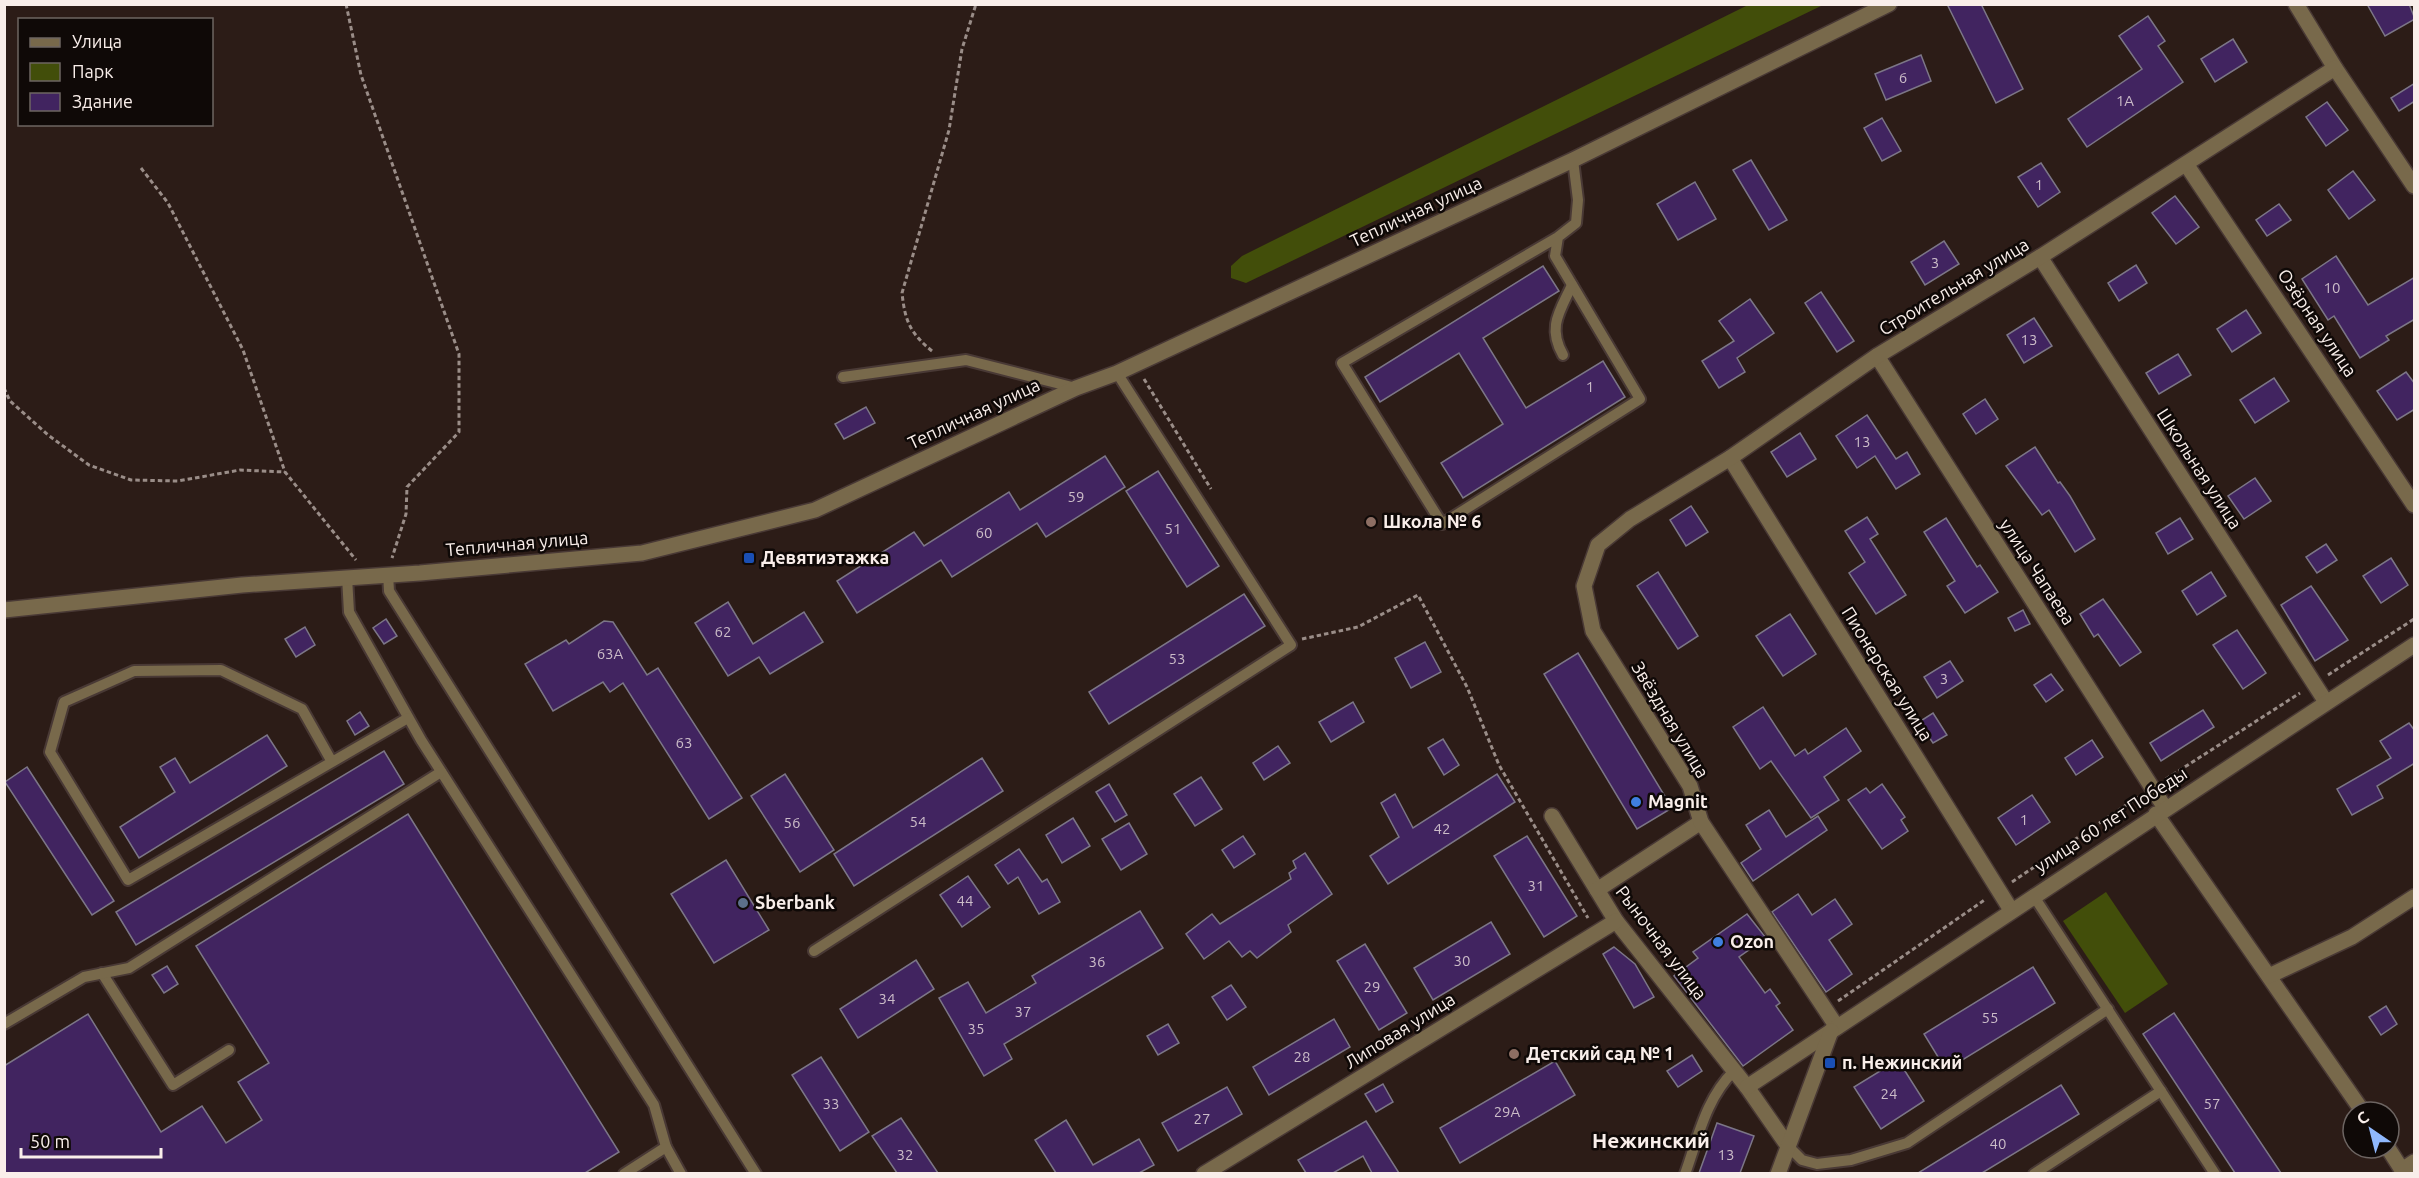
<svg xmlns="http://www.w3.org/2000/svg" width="2419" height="1178" font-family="Ubuntu,sans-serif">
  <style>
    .green { fill: #424e0a }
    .building { fill: #412460; stroke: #7c7687; stroke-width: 1.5 }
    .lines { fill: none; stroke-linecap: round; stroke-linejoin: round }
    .service-casing { stroke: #493935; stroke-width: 14 }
    .minor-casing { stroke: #493935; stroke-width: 18 }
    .path { stroke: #9a8d88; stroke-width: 3; stroke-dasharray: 4.5 3; stroke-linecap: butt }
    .service { stroke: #78694b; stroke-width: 10 }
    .minor { stroke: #78694b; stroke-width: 15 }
    .education-dot { fill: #8d6e63; stroke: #0f0907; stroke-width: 2 }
    .transit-dot { fill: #1a4fb4; stroke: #0f0907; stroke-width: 2 }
    .shop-dot { fill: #3f7fe0; stroke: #0f0907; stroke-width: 2 }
    .service-dot { fill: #5c6f8a; stroke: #0f0907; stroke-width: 2 }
    .labels { text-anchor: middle; stroke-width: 5; stroke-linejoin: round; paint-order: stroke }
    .number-label { font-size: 15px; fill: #cbbcc8 }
    .street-label { font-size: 18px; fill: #f9eeea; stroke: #0f0907 }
    .poi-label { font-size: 18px; font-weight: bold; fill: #f9eeea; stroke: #0f0907; text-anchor: start }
    .quarter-label { font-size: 21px; font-weight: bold; fill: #f9eeea; stroke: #0f0907 }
  </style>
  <rect width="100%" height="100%" fill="#2c1c17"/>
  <g class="green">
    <path d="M1748 5H1823L1246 283 1231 278V266L1242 256Z"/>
    <path d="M2106 892 2168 984 2125 1013 2063 921Z"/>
  </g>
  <g class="building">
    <path d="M1947 4H1981L2023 89 1996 103Z"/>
    <path d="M2367 4H2409L2415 19 2385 36Z"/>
    <path d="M2148 16 2165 41 2158 46 2183 82 2087 147 2068 119 2142 69 2119 36Z"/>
    <path d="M2233 39 2247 62 2215 82 2201 59Z"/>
    <path d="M1921 55 1931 81 1886 100 1875 74Z"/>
    <path d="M2415 83V101L2399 111 2391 98Z"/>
    <path d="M2327 102 2348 130 2326 146 2306 117Z"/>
    <path d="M1882 118 1901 151 1882 161 1864 128Z"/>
    <path d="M1751 160 1787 220 1769 230 1733 170Z"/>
    <path d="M2041 163 2060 192 2038 207 2018 177Z"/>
    <path d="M2353 171 2375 200 2349 219 2328 190Z"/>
    <path d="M1695 182 1716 219 1678 240 1657 204Z"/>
    <path d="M2175 196 2199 227 2176 244 2152 213Z"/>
    <path d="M2279 204 2291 220 2267 236 2256 220Z"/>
    <path d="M1944 241 1959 264 1925 285 1911 262Z"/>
    <path d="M2336 256 2368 305 2415 277V319L2386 336 2389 340 2360 358 2334 316 2328 320 2302 279Z"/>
    <path d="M2136 265 2147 283 2119 301 2108 283Z"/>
    <path d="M1543 266 1559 291 1483 338 1526 408 1603 361 1625 397 1463 498 1441 463 1503 424 1459 353 1380 402 1365 377Z"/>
    <path d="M1821 292 1854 341 1837 352 1805 303Z"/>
    <path d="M1750 299 1774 333 1737 358 1745 372 1719 388 1702 361 1734 341 1719 321Z"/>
    <path d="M2246 310 2261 333 2232 352 2217 329Z"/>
    <path d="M2034 318 2052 346 2024 363 2007 335Z"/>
    <path d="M2178 354 2191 375 2159 394 2146 373Z"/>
    <path d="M2406 372 2415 384V409L2397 420 2377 391Z"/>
    <path d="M2274 378 2289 401 2255 423 2240 400Z"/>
    <path d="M1985 399 1998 419 1976 434 1963 414Z"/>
    <path d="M866 407 875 423 844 439 835 424Z"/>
    <path d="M1867 415 1896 459 1907 452 1920 474 1896 489 1875 456 1857 468 1836 436Z"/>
    <path d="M1800 433 1816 459 1787 477 1771 452Z"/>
    <path d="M2035 447 2058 483 2060 482 2070 496 2095 539 2075 552 2049 510 2042 515 2006 466Z"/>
    <path d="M1105 456 1125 487 1046 537 1037 523 952 577 941 560 857 613 837 581 914 532 924 546 1009 492 1020 510Z"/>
    <path d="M1158 471 1219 566 1187 587 1126 491Z"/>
    <path d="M2255 478 2271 501 2244 519 2228 496Z"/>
    <path d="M1691 506 1708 532 1686 546 1670 520Z"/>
    <path d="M1867 517 1878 534 1870 539 1906 595 1876 614 1849 573 1865 562 1845 531Z"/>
    <path d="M1946 518 1977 567 1980 565 1998 592 1965 613 1947 586 1955 581 1924 532Z"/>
    <path d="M2180 518 2193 539 2168 554 2156 533Z"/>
    <path d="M2326 544 2337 560 2317 573 2306 557Z"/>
    <path d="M2391 558 2408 585 2381 603 2363 576Z"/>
    <path d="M1658 572 1698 636 1678 649 1637 586Z"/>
    <path d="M2211 572 2226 596 2197 615 2182 591Z"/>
    <path d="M2311 586 2348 640 2315 661 2281 605Z"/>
    <path d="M1244 594 1265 626 1109 724 1089 692Z"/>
    <path d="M2103 599 2141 652 2120 666 2098 634 2094 637 2080 614Z"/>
    <path d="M728 602 753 644 804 612 823 642 770 674 759 657 728 676 695 623Z"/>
    <path d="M2023 610 2030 624 2015 631 2008 618Z"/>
    <path d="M1790 614 1816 654 1783 676 1756 636Z"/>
    <path d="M386 619 397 636 384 644 373 628Z"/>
    <path d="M604 621 613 622 647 675 658 668 742 798 709 819 623 683 610 692 603 682 553 711 525 664 566 640 569 644Z"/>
    <path d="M305 627 315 645 296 657 285 639Z"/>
    <path d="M2237 630 2266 673 2243 689 2213 645Z"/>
    <path d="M1425 642 1441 672 1411 688 1395 658Z"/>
    <path d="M1578 653 1672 808 1637 829 1544 674Z"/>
    <path d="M1950 661 1963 681 1937 698 1924 677Z"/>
    <path d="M2051 674 2063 690 2046 702 2034 685Z"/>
    <path d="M1353 702 1364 722 1331 742 1319 722Z"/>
    <path d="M1763 707 1795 756 1805 749 1808 754 1846 728 1861 751 1824 777 1839 800 1811 818 1771 761 1760 769 1733 727Z"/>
    <path d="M2203 710 2214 727 2161 761 2150 743Z"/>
    <path d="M360 712 369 726 355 735 347 721Z"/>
    <path d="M1933 713 1947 735 1933 743 1919 722Z"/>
    <path d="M2409 723 2415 731V763L2377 786 2383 798 2352 815 2337 789 2391 758 2380 741Z"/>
    <path d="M267 735 287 766 139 858 120 827 175 792 160 767 175 758 190 783Z"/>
    <path d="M1443 739 1459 765 1444 775 1428 748Z"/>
    <path d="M2092 740 2103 757 2076 775 2065 758Z"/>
    <path d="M1278 746 1290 763 1264 780 1253 763Z"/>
    <path d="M384 751 404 784 136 945 116 912Z"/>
    <path d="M982 758 1003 791 854 886 834 854Z"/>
    <path d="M27 767 114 901 92 915 5 782Z"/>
    <path d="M785 774 834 850 800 872 751 796Z"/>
    <path d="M1497 774 1515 802 1388 884 1370 856 1399 837 1381 803 1395 794 1413 828Z"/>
    <path d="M1201 777 1222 809 1195 826 1174 794Z"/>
    <path d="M1109 784 1127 815 1115 822 1096 792Z"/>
    <path d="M1882 784 1905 817 1901 820 1908 831 1882 849 1848 800 1866 788 1870 793Z"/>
    <path d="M2032 795 2050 822 2016 845 1998 818Z"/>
    <path d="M1769 810 1786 837 1818 816 1827 830 1753 881 1741 863 1761 849 1746 825Z"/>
    <path d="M408 814 619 1152 585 1173H4V1066L88 1014 161 1132 202 1106 226 1143 262 1120 238 1082 269 1063 196 946Z"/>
    <path d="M1073 818 1090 846 1062 863 1046 835Z"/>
    <path d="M1129 823 1147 854 1121 870 1102 839Z"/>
    <path d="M1243 836 1255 854 1234 868 1222 850Z"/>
    <path d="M1527 836 1577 916 1544 937 1494 856Z"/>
    <path d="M1019 849 1042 882 1047 879 1060 902 1039 914 1018 877 1008 884 995 865Z"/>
    <path d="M1305 853 1332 894 1288 925 1291 932 1257 958 1250 951 1242 957 1229 941 1204 959 1186 934 1212 914 1220 924 1291 879 1289 873 1296 868 1293 861Z"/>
    <path d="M726 860 769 930 714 963 671 894Z"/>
    <path d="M968 876 990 907 962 927 940 895Z"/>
    <path d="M1798 894 1812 915 1835 899 1852 924 1829 940 1852 974 1826 992 1772 912Z"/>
    <path d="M1140 911 1163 948 1004 1044 1012 1059 984 1076 939 998 968 982 986 1013 1036 983 1032 976Z"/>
    <path d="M1747 914 1766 938 1739 957 1765 993 1770 989 1780 1003 1776 1006 1793 1030 1743 1066 1674 976 1698 958 1693 952Z"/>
    <path d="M1491 922 1510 954 1433 1000 1414 968Z"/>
    <path d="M1365 944 1407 1013 1379 1030 1337 961Z"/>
    <path d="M1614 947 1635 964 1654 997 1634 1008 1603 954Z"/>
    <path d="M916 960 934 989 858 1038 840 1009Z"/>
    <path d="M167 966 178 984 164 993 152 975Z"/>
    <path d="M2033 967 2055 1003 1946 1070 1924 1034Z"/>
    <path d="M1231 985 1246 1007 1227 1020 1212 997Z"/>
    <path d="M2386 1006 2397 1024 2381 1035 2369 1017Z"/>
    <path d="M2174 1013 2281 1173H2235L2143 1034Z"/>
    <path d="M1334 1019 1350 1047 1269 1095 1253 1067Z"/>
    <path d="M1168 1024 1179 1043 1158 1055 1147 1036Z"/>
    <path d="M1692 1055 1702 1071 1678 1087 1667 1071Z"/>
    <path d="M821 1057 869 1132 840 1151 792 1075Z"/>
    <path d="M1898 1060 1924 1101 1881 1129 1854 1087Z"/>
    <path d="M1555 1061 1575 1095 1460 1163 1440 1128Z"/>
    <path d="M1383 1084 1393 1102 1376 1112 1365 1094Z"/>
    <path d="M2061 1085 2079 1114 1982 1173H1918Z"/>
    <path d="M1227 1087 1242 1114 1178 1151 1162 1123Z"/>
    <path d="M901 1118 938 1173H897L872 1136Z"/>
    <path d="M1066 1120 1093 1165 1139 1139 1154 1165 1139 1173H1056L1035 1140Z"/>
    <path d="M1366 1121 1399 1173H1372L1363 1156 1333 1173H1306L1298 1160Z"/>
    <path d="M1717 1123 1754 1136 1740 1173H1699Z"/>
  </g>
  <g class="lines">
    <g class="service-casing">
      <g id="service">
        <path d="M1558 237 1342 363 1442 524 1640 399 1555 256 1558 237 1576 223 1578 200 1573 160"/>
        <path d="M1563 355C1547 327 1560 311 1572 285"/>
        <path d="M843 377 966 360 1076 388"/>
        <path d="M388 574 389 591 756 1174"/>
        <path d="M347 577 349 612 421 740 654 1105 666 1147 681 1174"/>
        <path d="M332 762 302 709 221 670 134 671 64 702 50 752 128 880 408 718"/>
        <path d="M2033 895 2215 1174"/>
        <path d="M814 951 1291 645 1117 373"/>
        <path d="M102 973 173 1085 229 1050"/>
        <path d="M4 1024 84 977 129 968 441 772"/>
        <path d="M1788 1146 1802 1160 1817 1164 1851 1160 1907 1143 2108 1009"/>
        <path d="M624 1174 666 1147"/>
        <path d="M1685 1174C1698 1138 1706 1098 1734 1071"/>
        <path d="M2034 1174 2161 1091"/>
      </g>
    </g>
    <g class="minor-casing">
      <g id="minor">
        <path d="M2296 4 2335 68 2414 186"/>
        <path d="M2186 164 2414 505"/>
        <path d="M2040 257 2326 702"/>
        <path d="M1877 356 2165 808"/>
        <path d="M1730 458 2011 910"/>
        <path d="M4 610 242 585 420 573 642 553 815 510 1076 388 1117 373 1573 160 1889 4"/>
        <path d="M2156 814 2363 1112"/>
        <path d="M1552 816 1616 921 1747 1087 1788 1146"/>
        <path d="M1597 890 1701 822"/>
        <path d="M2269 976 2352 937 2414 897"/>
        <path d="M1837 1027 1701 822 1690 786 1593 631 1584 586 1598 545 1630 519 1730 458 1877 356 2040 257 2335 68"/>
        <path d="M1747 1087 2414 645"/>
        <path d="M2388 1148 2402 1170 2414 1162"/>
        <path d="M1204 1174 1616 921"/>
        <path d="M1778 1174 1831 1031"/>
      </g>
    </g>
    <g class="path">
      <path d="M346 4 361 75 459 354V432L407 487 406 514 392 558"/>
      <path d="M141 168 168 203 243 350 285 472 356 560"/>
      <path d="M932 351C910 333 905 321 902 293L949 130 962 49 976 4"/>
      <path d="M1144 379 1211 489"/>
      <path d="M4 388 10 401 48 435 89 465 131 480 178 481 240 470 285 472"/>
      <path d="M1302 639 1358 627 1418 595 1467 687 1499 765 1588 918"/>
      <path d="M2328 675 2414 619"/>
      <path d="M2166 779 2300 693"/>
      <path d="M2012 882 2138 797"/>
      <path d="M1838 1001 1986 899"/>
    </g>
    <use href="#service" class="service"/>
    <use href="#minor" class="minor"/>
  </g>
  <g class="education-dot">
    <circle cx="1371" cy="522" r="6"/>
    <circle cx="1514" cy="1054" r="6"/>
  </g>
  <g class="transit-dot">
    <rect x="743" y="552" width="12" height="12" rx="3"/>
    <rect x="1824" y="1057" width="12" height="12" rx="3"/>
  </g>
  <g class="shop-dot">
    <circle cx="1636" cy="802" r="6"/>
    <circle cx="1718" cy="942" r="6"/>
  </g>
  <circle class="service-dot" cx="743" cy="903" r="6"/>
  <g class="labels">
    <g class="number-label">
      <text x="1903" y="83">6</text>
      <text x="2125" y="106">1А</text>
      <text x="2039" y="190">1</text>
      <text x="1935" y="268">3</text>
      <text x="2332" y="293">10</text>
      <text x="2029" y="345">13</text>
      <text x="1590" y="392">1</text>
      <text x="1862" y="447">13</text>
      <text x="1076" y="502">59</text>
      <text x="1173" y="534">51</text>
      <text x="984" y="538">60</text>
      <text x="723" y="637">62</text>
      <text x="610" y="659">63А</text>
      <text x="1177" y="664">53</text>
      <text x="1944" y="684">3</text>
      <text x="684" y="748">63</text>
      <text x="2024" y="825">1</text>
      <text x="918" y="827">54</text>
      <text x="792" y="828">56</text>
      <text x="1442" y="834">42</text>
      <text x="1536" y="891">31</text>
      <text x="965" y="906">44</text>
      <text x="1462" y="966">30</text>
      <text x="1097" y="967">36</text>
      <text x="1372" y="992">29</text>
      <text x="887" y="1004">34</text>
      <text x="1023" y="1017">37</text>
      <text x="1990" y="1023">55</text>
      <text x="976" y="1034">35</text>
      <text x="1302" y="1062">28</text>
      <text x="1889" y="1099">24</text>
      <text x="831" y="1109">33</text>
      <text x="2212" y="1109">57</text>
      <text x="1507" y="1117">29А</text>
      <text x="1202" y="1124">27</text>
      <text x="1998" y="1149">40</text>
      <text x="905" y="1160">32</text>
      <text x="1726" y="1160">13</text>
    </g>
    <g class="street-label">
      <text transform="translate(1416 212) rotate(-25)" y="6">Тепличная улица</text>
      <text transform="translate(1954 287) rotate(-31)" y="6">Строительная улица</text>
      <text transform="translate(2317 323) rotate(56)" y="6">Озёрная улица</text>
      <text transform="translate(974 414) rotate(-25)" y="6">Тепличная улица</text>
      <text transform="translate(2199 469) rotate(57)" y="6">Школьная улица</text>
      <text transform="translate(517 544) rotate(-5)" y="6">Тепличная улица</text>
      <text transform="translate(2037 572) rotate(57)" y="6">улица Чапаева</text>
      <text transform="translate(1887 674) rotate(58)" y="6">Пионерская улица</text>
      <text transform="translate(1670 720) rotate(59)" y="6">Звёздная улица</text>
      <text transform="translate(2111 820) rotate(-33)" y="6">улица 60 лет Победы</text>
      <text transform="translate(1661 943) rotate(53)" y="6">Рыночная улица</text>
      <text transform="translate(1400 1031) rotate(-32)" y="6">Липовая улица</text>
    </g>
    <g class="poi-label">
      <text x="1383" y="528">Школа № 6</text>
      <text x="761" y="564">Девятиэтажка</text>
      <text x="1648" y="808">Magnit</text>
      <text x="755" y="909">Sberbank</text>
      <text x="1730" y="948">Ozon</text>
      <text x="1526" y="1060">Детский сад № 1</text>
      <text x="1842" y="1069">п. Нежинский</text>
    </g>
    <g class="quarter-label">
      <text x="1651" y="1148">Нежинский</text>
    </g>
  </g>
  <rect width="2419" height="1178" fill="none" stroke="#f9eeea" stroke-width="12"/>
  <rect x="18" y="18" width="195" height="108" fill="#0f0907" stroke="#6d6562" stroke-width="1.5"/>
  <rect x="30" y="38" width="30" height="9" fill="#78694b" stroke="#6d6562" stroke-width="1.5"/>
  <text x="72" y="48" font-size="18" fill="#f9eeea">Улица</text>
  <rect x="30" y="63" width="30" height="18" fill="#424e0a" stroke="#6d6562" stroke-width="1.5"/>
  <text x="72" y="78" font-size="18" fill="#f9eeea">Парк</text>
  <rect x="30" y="93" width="30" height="18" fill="#412460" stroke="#6d6562" stroke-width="1.5"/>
  <text x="72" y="108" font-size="18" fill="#f9eeea">Здание</text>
  <g transform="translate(2371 1130) rotate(325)"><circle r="28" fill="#0f0907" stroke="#6d6562" stroke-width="1.5"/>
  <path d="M0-4.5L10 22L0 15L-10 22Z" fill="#90b8fd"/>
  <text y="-9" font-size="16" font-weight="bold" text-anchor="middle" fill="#f9eeea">С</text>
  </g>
  <path d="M21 1148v9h140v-9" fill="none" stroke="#f9eeea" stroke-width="3"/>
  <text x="30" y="1148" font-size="18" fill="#f9eeea" stroke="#0f0907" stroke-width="4.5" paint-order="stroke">50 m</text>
</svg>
